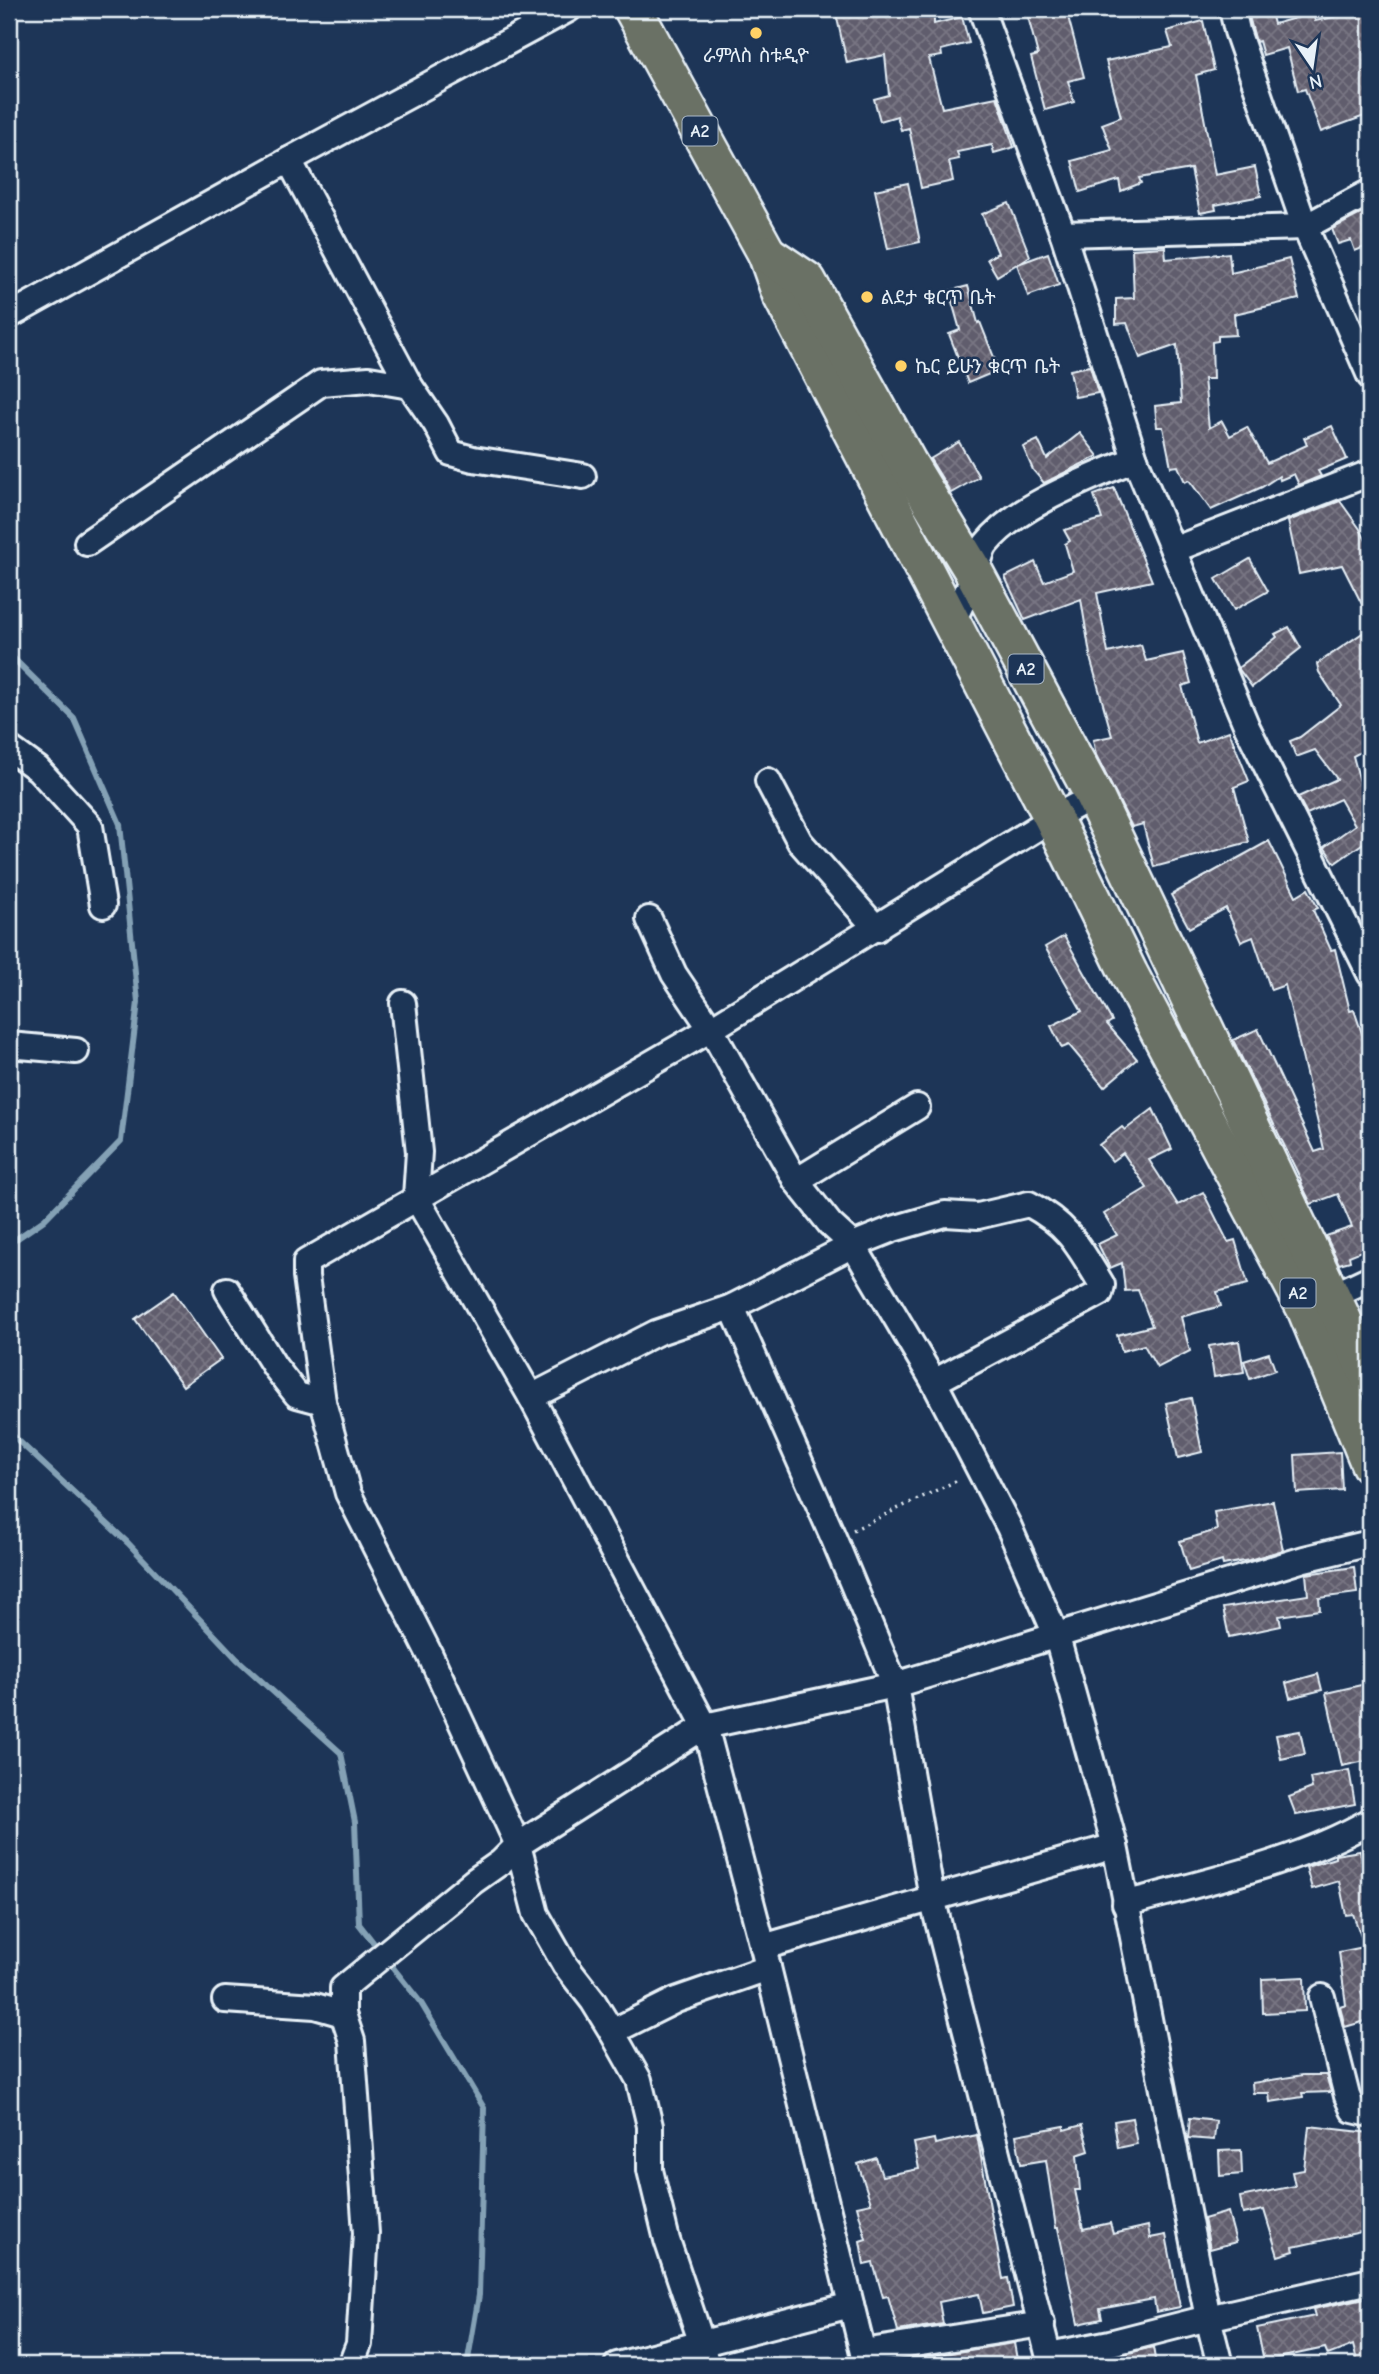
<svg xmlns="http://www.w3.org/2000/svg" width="1379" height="2374" font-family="'Comic Neue','Noto Sans Ethiopic',sans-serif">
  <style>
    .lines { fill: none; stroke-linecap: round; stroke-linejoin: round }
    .stream { stroke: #84a1b5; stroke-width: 6 }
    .building { fill: url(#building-cross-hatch); stroke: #e8f1f8; stroke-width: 2 }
    .minor-casing { stroke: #e8f1f8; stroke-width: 30 }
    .highway-casing { stroke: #e8f1f8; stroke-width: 42 }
    .path { stroke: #e8f1f8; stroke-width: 3.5; stroke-dasharray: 2 5; stroke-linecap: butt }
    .minor { stroke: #1d3557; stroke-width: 24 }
    .highway { stroke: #6b7165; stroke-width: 37 }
    .poi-dot { fill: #ffd166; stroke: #1d3557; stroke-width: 2.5 }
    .labels { text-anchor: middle; stroke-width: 5; stroke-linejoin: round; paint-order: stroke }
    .shield { fill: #1d3557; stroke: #abb9c8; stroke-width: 2 }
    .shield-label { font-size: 18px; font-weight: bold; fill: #e8f1f8 }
    .poi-label { font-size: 19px; fill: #e8f1f8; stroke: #1d3557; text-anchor: start }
  </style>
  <defs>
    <pattern id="building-cross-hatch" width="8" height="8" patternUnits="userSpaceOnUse" patternTransform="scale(1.75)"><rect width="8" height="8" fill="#615d6d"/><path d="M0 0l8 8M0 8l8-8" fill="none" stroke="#787583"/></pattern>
  </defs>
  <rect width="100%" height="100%" fill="#1d3557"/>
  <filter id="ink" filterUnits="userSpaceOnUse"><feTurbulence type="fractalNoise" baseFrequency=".0143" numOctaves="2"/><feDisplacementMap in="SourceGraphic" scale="14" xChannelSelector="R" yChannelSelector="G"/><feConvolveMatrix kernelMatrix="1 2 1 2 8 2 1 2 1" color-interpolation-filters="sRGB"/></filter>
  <g filter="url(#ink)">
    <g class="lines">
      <g class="stream">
        <path d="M9 654 74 718 120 824 138 1002 121 1141 44 1220 9 1244"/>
        <path d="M9 1432 128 1543 237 1659 341 1753 355 1822 359 1924 380 1951"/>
        <path d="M387 1960 421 2003 484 2108 479 2295 467 2365"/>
      </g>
    </g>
    <g class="building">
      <path d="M835 9H934V24L962 17 969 43 941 50 942 56 929 58 942 108 997 97 1014 147 994 153 992 145 957 152 959 159 949 161 953 181 921 188 909 128 901 130 897 116 880 121 874 99 889 95 885 55 847 63Z"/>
      <path d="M1026 9H1066L1084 77 1068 81 1074 102 1045 110 1031 57 1038 55Z"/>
      <path d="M1247 9H1270L1274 24 1313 13 1315 21 1370 9V114L1321 132 1305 89 1298 91 1287 48 1263 55 1259 41 1256 42Z"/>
      <path d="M1203 21 1214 70 1196 75 1215 175 1255 167 1261 196 1215 205 1216 210 1200 213 1191 169 1139 178 1141 183 1121 191 1119 180 1080 192 1072 161 1112 150 1102 124 1121 117 1106 61 1172 47 1167 31Z"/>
      <path d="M908 183 920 242 888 249 875 190Z"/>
      <path d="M1009 203 1030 256 1018 264 1048 253 1059 285 1028 296 1017 264 997 276 987 259 998 253 982 214Z"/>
      <path d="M1370 209V245L1355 251 1351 240 1338 244 1332 229Z"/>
      <path d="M1165 247 1166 259 1229 253 1231 273 1289 259 1299 299 1234 314 1236 335 1218 336V341L1212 342 1213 379H1204L1209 428 1222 421 1230 436 1247 427 1267 463 1307 445 1304 438 1332 426 1347 459 1318 471 1321 476 1299 485 1294 474 1280 480 1279 476 1262 487 1211 510 1189 480 1185 482 1178 466 1171 467 1163 427H1157L1155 406 1181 403 1177 345 1140 358 1127 323 1116 324V299L1134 298 1132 249Z"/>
      <path d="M968 286 978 323 980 322 999 370 968 383 949 334 960 330 949 291Z"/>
      <path d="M1090 366 1098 393 1075 397 1070 370Z"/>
      <path d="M1080 433 1098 456 1044 483 1033 470 1023 447 1038 440 1047 459Z"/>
      <path d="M959 442 979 477 951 493 930 459Z"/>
      <path d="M1114 488 1152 581 1097 593 1108 653 1141 645 1146 661 1183 653 1191 683 1182 686 1197 743 1229 731 1249 781 1234 787 1249 842 1154 867 1143 824 1132 827 1096 755 1093 740 1112 736 1091 661 1081 599 1025 620 1005 577 1035 562 1044 582 1073 571 1065 544 1070 541 1064 530 1102 519 1094 495Z"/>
      <path d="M1340 501 1360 529 1370 548V620L1342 565 1299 574 1288 521Z"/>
      <path d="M1250 559 1268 591 1234 610 1216 579Z"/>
      <path d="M1289 627 1301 648 1252 687 1238 668 1277 637 1275 634Z"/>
      <path d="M1370 628V747L1353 756 1365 800 1370 797V851L1365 842 1335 863 1324 847 1355 825 1340 799 1307 814 1298 797 1337 779 1315 750 1296 757 1290 741 1300 737 1341 705 1319 672 1317 664Z"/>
      <path d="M1269 841 1296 896 1308 889 1318 908 1313 910 1331 950 1335 949 1350 1011 1354 1010 1370 1057V1263L1366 1264 1361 1251 1349 1256 1350 1261 1339 1264 1326 1236 1352 1227 1338 1194 1311 1204 1300 1181 1301 1180 1233 1040 1258 1029 1315 1152 1324 1149 1285 985 1271 990 1253 937 1241 942 1226 908 1189 928 1171 895Z"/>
      <path d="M1064 936 1112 1021 1107 1024 1137 1059 1104 1087 1069 1045 1062 1048 1051 1026 1082 1011 1045 947Z"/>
      <path d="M1153 1109 1172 1149 1149 1160 1178 1205 1203 1192 1228 1242 1235 1240 1248 1284 1217 1292 1221 1306 1181 1317 1190 1351 1157 1368 1144 1345 1122 1351 1117 1335 1152 1326 1138 1290 1125 1291 1122 1263 1110 1268 1098 1244 1117 1235 1104 1214 1147 1188 1123 1153 1112 1161 1099 1145 1122 1127 1125 1130Z"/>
      <path d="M174 1292 221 1359 183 1386 135 1319Z"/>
      <path d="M1239 1341 1244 1372 1214 1377 1209 1346Z"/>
      <path d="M1269 1353 1275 1370 1250 1379 1244 1361Z"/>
      <path d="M1191 1398 1202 1452 1178 1458 1166 1403Z"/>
      <path d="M1340 1452 1342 1490 1297 1493 1295 1455Z"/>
      <path d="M1273 1501 1283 1550 1249 1560 1223 1565 1222 1561 1189 1571 1180 1541 1217 1530 1214 1512Z"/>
      <path d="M1354 1567 1357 1593 1319 1598 1320 1610 1279 1616 1281 1626 1229 1637 1223 1608 1308 1595 1306 1574Z"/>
      <path d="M1318 1674 1322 1690 1290 1698 1286 1683Z"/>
      <path d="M1370 1683V1760L1342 1766 1326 1693Z"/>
      <path d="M1300 1731 1305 1754 1281 1759 1276 1735Z"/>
      <path d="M1349 1770 1355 1804 1296 1815 1289 1797 1312 1788 1310 1778Z"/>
      <path d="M1360 1851 1370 1904V1956H1368L1353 1914 1346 1915 1339 1881 1312 1889 1306 1867 1335 1858V1855Z"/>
      <path d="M1364 1947 1370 1978V1990L1361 1992 1369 2020 1345 2027 1340 2007 1346 2005 1339 1952Z"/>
      <path d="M1304 1977 1305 2011 1263 2013 1262 1979Z"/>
      <path d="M1303 2075H1326L1331 2092 1302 2093 1303 2097 1270 2102 1269 2093H1253L1252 2083Z"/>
      <path d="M1132 2118 1137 2144 1118 2148 1114 2121Z"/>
      <path d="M1190 2118 1216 2121 1214 2140 1188 2138Z"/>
      <path d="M1082 2125 1089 2151 1077 2155 1080 2190H1075L1083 2229 1110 2223 1113 2234 1148 2226 1150 2238 1166 2235 1180 2307 1156 2312 1154 2299 1100 2309 1102 2319 1078 2324 1058 2228H1056L1046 2160 1021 2164 1016 2135 1064 2126V2130Z"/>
      <path d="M1309 2126 1370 2133V2230L1293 2247 1294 2251 1278 2256 1264 2210 1243 2214 1240 2197 1295 2186 1292 2172 1304 2170Z"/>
      <path d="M977 2135 1003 2279 1008 2278 1013 2307 983 2313 979 2294 939 2302 943 2324 898 2331 888 2296 883 2297 873 2263 864 2265 860 2241 866 2239 857 2206 871 2203 858 2164 876 2158 882 2176 919 2169 914 2143 934 2139 935 2144Z"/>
      <path d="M1241 2150 1242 2174 1220 2176 1219 2151Z"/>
      <path d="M1228 2212 1236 2242 1210 2249 1204 2219Z"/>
      <path d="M1370 2297V2365H1358L1353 2345 1328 2355 1325 2348 1264 2361 1257 2328 1315 2316 1313 2309Z"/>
      <path d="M1014 2343 1018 2365H907L906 2360Z"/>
      <path d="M1153 2347 1156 2365H1093L1092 2362Z"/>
    </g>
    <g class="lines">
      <g class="minor-casing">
        <g id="minor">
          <path d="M981 9 1063 234 1135 459 1247 727 1370 974"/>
          <path d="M1232 9 1237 31 1305 227 1370 376"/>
          <path d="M289 160 410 386 436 424 451 453 473 459 583 476"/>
          <path d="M1063 234 1305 227 1370 192"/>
          <path d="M9 316 289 160 569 9"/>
          <path d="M87 543 321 383 369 379 410 386"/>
          <path d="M1173 550 1370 473"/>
          <path d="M952 623C960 607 968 590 975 574 979 564 980 552 986 544 1017 505 1090 478 1135 459"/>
          <path d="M9 748 38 769 90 826 103 905"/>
          <path d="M768 781 800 842 877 929"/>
          <path d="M649 919 674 974 711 1029 796 1181 830 1224 853 1245 934 1382 1009 1527 1057 1637 1115 1846 1208 2318 1220 2365"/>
          <path d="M403 1003 419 1152 416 1197 531 1397 705 1726 763 1947 866 2365"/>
          <path d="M9 1045 76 1051"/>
          <path d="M796 1181 917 1107"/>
          <path d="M227 1290 275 1367 297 1395 323 1402"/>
          <path d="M1317 1303 1370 1278"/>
          <path d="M732 1307 834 1539 895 1685 932 1898 1051 2365"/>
          <path d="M531 1397 656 1333 732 1307 853 1245 893 1229 945 1214 978 1216 1029 1204C1070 1226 1079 1247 1102 1285L1100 1293 934 1382"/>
          <path d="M1125 1904C1207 1881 1295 1864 1370 1821"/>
          <path d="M763 1947 1115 1846"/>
          <path d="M1322 1997 1347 2096 1353 2110 1370 2114"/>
          <path d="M225 2000 315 2006 343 2014"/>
          <path d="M612 2032 676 2000 768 1968"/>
          <path d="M863 2352 1042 2324"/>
          <path d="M1049 2355 1110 2343 1208 2318 1370 2281"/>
          <path d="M351 2365 359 2344 366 2233 352 2041 343 2014V1988L474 1881 501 1862 518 1845 705 1726 895 1685 1304 1559 1370 1543"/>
          <path d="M617 2365 851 2305"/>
          <path d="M706 2365 702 2344 667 2240 650 2170V2126L639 2080 612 2032 593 2001 565 1965 536 1914 518 1845 430 1655 348 1493 323 1402 306 1276V1262L711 1029 1053 818 1094 796"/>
        </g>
      </g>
      <g class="highway-casing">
        <g id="highway">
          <path d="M633 9 767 254 781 294 1053 818 1129 974 1306 1309 1370 1464"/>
          <path d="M767 254 807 281 907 462 975 574 1094 796 1370 1378"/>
        </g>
      </g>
      <path class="path" d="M853 1530 960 1479"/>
      <use href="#minor" class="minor"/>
      <use href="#highway" class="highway"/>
    </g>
  </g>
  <g class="poi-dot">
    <circle cx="756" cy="33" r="7"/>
    <circle cx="867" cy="297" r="7"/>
    <circle cx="901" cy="366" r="7"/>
  </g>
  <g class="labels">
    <g class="shield">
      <rect x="682.5" y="116.5" width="35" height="29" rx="5"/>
      <rect x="1008.5" y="654.5" width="35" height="29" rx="5"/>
      <rect x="1280.5" y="1278.5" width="35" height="29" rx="5"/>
    </g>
    <g class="shield-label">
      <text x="700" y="137">A2</text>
      <text x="1026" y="675">A2</text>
      <text x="1298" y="1299">A2</text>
    </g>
    <g class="poi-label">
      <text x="756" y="62" text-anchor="middle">ራምለስ ስቱዲዮ</text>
      <text x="881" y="304">ልደታ ቁርጥ ቤት</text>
      <text x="915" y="373">ኬር ይሁን ቁርጥ ቤት</text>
    </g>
  </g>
  <rect width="1379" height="2374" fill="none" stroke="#1d3557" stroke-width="35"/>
  <rect x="18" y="18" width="1344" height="2339" fill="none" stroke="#e8f1f8" stroke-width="2.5" filter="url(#ink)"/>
  <g transform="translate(1312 66) rotate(167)" stroke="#1d3557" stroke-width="5" paint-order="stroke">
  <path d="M0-5L12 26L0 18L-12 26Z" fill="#e8f1f8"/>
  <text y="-10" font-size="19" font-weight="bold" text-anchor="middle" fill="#e8f1f8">N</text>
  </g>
</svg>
